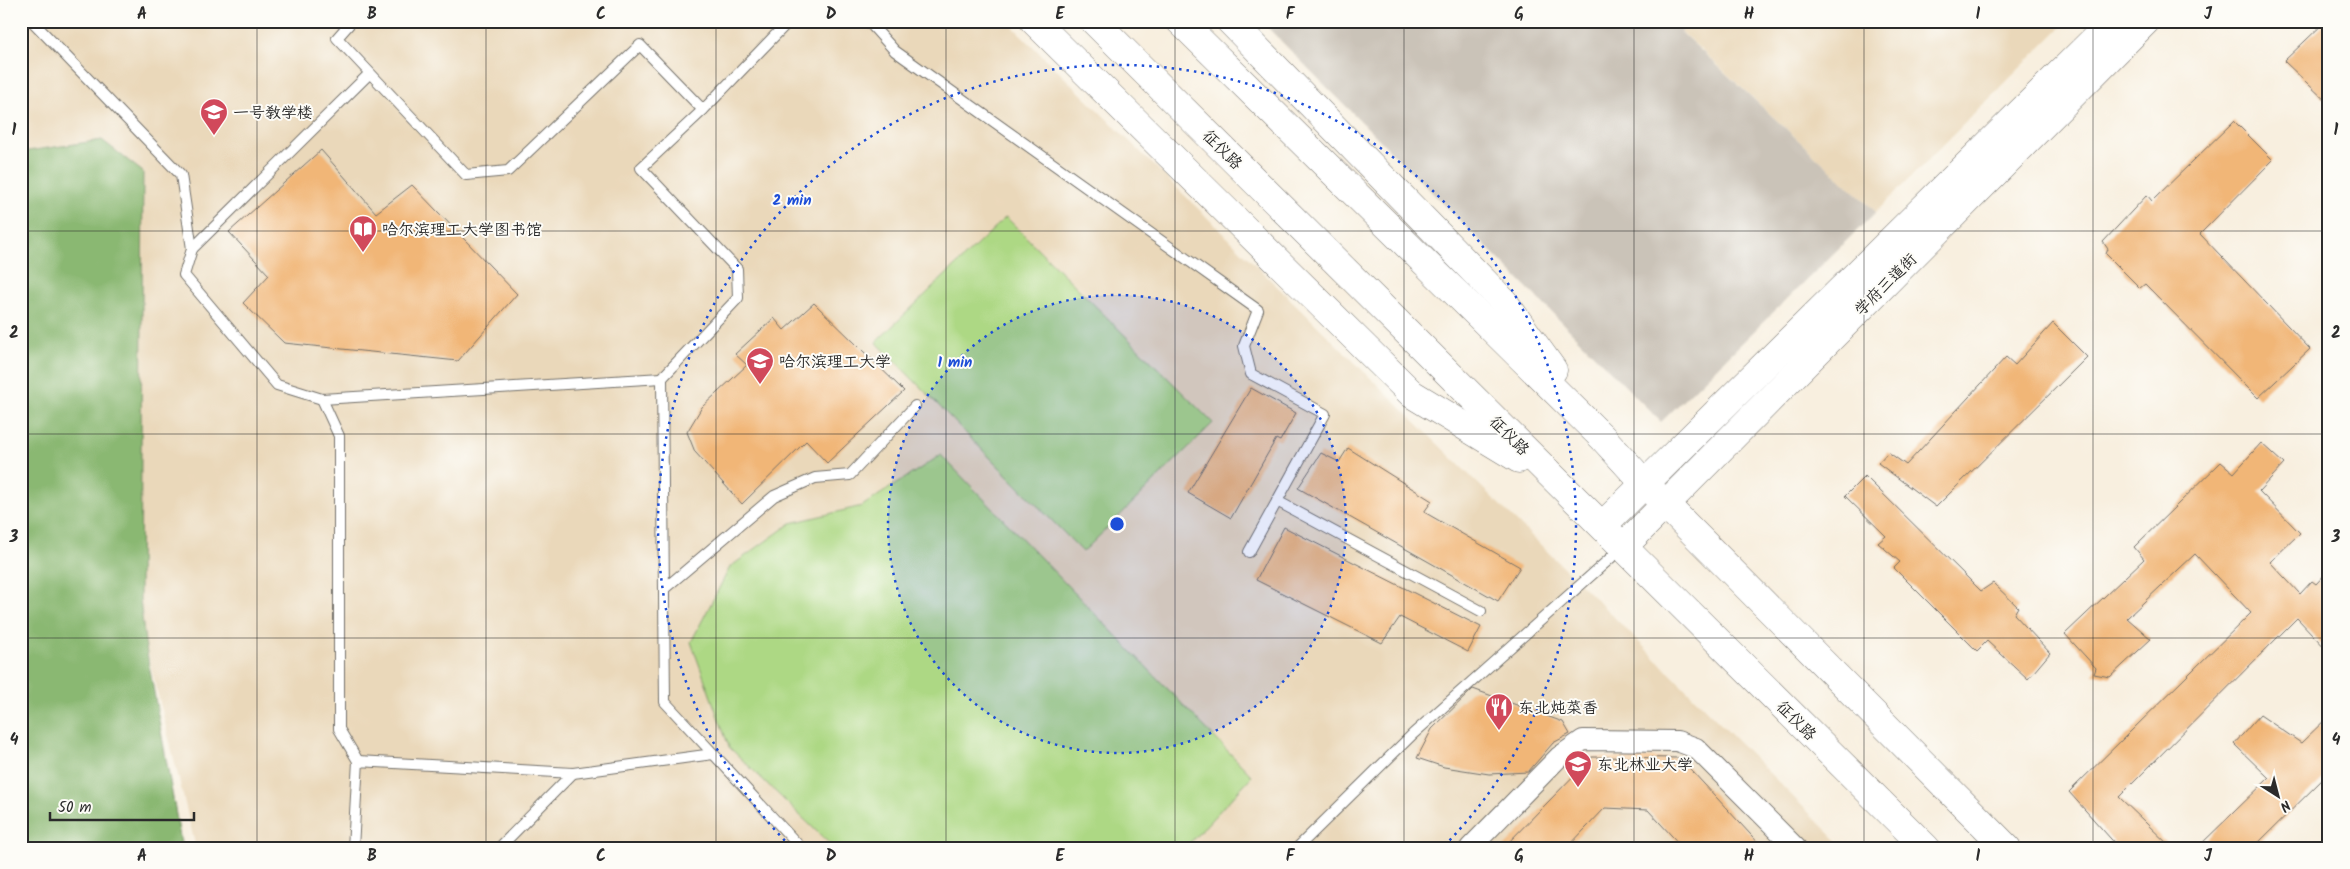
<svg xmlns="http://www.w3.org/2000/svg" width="2350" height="869" font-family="Kalam,'LXGW WenKai TC',sans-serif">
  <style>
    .built { fill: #ead8ba }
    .industrial { fill: #cac3b8 }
    .green { fill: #add884; stroke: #6c8258 }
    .forest { fill: #8ab872; stroke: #5a724e }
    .building { fill: #f1b677 }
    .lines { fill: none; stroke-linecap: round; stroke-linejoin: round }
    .lane-casing { stroke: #73706a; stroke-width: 12 }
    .street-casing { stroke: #73706a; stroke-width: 22 }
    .secondary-casing { stroke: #73706a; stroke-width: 29 }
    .primary-casing { stroke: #73706a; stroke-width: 29 }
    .lane { stroke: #fff; stroke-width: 10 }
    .street { stroke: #fff; stroke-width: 20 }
    .secondary { stroke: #fff; stroke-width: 28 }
    .primary { stroke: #fff; stroke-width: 28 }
    .grid { fill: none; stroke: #2b2b2b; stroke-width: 1; stroke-opacity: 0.55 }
    .ring { fill: none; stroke: #1d4ed8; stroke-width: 2.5; stroke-dasharray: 2.5 5 }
    .labels { text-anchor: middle; stroke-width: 4; stroke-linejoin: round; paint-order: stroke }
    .poi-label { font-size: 16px; fill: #2b2b2b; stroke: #fdfcf7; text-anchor: start }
    .street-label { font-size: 16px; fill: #2b2b2b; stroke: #fdfcf7 }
    .centre { fill: #1d4ed8; stroke: #fdfcf7; stroke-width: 2.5 }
    .ring-label { font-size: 15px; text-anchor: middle; font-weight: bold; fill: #1d4ed8; stroke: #fdfcf7; stroke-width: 4; stroke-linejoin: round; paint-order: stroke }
    .neatline { fill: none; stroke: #2b2b2b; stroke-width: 2 }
    .grid-label { font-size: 16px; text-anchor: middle; font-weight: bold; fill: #2b2b2b }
  </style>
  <rect width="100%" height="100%" fill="#fdfcf7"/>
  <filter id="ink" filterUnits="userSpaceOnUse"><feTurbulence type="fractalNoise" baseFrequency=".02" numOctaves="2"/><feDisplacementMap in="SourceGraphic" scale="10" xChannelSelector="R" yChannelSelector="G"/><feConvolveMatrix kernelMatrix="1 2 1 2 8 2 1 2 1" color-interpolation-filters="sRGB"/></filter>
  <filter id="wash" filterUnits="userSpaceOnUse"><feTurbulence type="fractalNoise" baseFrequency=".0096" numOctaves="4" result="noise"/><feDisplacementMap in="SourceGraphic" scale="20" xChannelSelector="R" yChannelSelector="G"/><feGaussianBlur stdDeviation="1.12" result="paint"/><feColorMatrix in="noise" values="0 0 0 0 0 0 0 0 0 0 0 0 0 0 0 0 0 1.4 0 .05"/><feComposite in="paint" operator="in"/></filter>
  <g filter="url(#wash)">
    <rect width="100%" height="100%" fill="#f8efdf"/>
    <g class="built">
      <path d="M21 21H1007L1613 616 1844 848H196L145 642 140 599 143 172 101 140 21 152Z"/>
      <path d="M1691 21H2067L1876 212 1681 31Z"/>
    </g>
    <path class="industrial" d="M1261 21H1691L1681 32 1876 212 1661 422Z"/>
    <g class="green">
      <path d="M1006 217 1213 423 1083 552 876 342Z"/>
      <path d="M941 455 1252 776 1185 848H834L729 747 691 642 730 567 791 523 862 506Z"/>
    </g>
    <path class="forest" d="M102 140 143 172 140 599 145 642 182 848H21V152Z"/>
    <g id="blocks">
      <g class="building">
        <path d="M2326 21H2329V104L2284 61Z"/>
        <path d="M2234 121 2273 160 2200 234 2310 349 2258 398 2145 284 2140 288 2106 254 2108 249 2103 242 2147 195 2152 201Z"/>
        <path d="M321 150 376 213 412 185 517 294 458 361 284 343 243 303 269 275 229 232Z"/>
        <path d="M814 303 904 391 827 463 806 441 742 504 695 452 687 432 702 407 747 365 735 354 774 318 784 330Z"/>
        <path d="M2053 323 2087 357 1936 507 1878 463 1888 452 1906 465 2006 357 2015 365Z"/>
        <path d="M1251 388 1296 413 1280 441 1276 439 1231 518 1188 493Z"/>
        <path d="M2261 443 2284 464 2259 491 2300 533 2270 562 2300 594 2312 581 2316 584 2329 570V652L2297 618 2119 797 2172 848H2119L2069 792 2251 613 2195 554 2127 618 2151 639 2110 677 2094 674 2096 668 2065 634 2144 559 2134 547 2221 462 2234 473Z"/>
        <path d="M1348 448 1432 501 1424 512 1520 567 1498 601 1298 488 1321 453 1339 462Z"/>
        <path d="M1865 476 1981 591 1993 583 2018 607 2014 614 2050 653 2028 679 1987 641 1977 651 1894 568 1900 562 1878 543 1886 536 1845 496Z"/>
        <path d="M1284 527 1481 627 1468 652 1400 617 1382 643 1256 580Z"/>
        <path d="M1473 689 1563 722 1570 734 1553 743 1528 772 1489 774 1444 767 1417 758 1432 729Z"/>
        <path d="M2260 715 2301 743 2329 716V773L2253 848H2197L2269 778 2234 744Z"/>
        <path d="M1592 757 1680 758 1763 848H1683L1648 810 1605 808 1567 848H1503Z"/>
      </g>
    </g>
  </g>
  <g filter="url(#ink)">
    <use href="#blocks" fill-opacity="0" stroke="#73706a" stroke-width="1"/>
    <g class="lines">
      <g class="lane-casing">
        <g id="lane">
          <path d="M32 21 181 175 192 249 184 275 277 385 322 399 662 378"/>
          <path d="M352 21 337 38 466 175 508 171 640 45 703 110"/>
          <path d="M789 21 703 110 641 168 737 269 738 298 662 378 665 702 801 848"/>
          <path d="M868 21 895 51 1258 310 1244 346 1251 374 1325 414 1249 552"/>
          <path d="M192 249 369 74"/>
          <path d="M322 399 339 436V729L358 761"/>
          <path d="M1277 501 1481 611"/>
          <path d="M664 589 774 496 815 478 850 475 915 406"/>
          <path d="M353 848 358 761 573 773 713 754"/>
          <path d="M499 848 573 773"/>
          <path d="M1297 848 1413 734 1623 547"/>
        </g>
      </g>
      <g class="street-casing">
        <path id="street" d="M1470 848 1559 757 1583 740 1677 741 1696 748 1796 848"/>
      </g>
      <g class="secondary-casing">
        <g id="secondary">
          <path d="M1603 525 2113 21"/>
          <path d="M1624 546 2146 21"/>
        </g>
      </g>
      <g class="primary-casing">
        <g id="primary">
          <path d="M1034 21 1412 394 1519 459"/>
          <path d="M1094 21 1926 848"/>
          <path d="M1180 21 1603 438 1646 485 2007 848"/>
          <path d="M1230 21 1504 302 1553 370"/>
        </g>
      </g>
      <use href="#lane" class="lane"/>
      <use href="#street" class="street"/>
      <use href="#secondary" class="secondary"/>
      <use href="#primary" class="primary"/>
    </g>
  </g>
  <path class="grid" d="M257 21V848M486 21V848M716 21V848M946 21V848M1175 21V848M1404 21V848M1634 21V848M1864 21V848M2093 21V848M21 231H2329M21 434H2329M21 638H2329"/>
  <circle cx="1117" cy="524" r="229" fill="#1d4ed8" fill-opacity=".12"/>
  <g class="ring">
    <circle cx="1117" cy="524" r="229"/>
    <path d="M790 846A459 459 0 1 1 1444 846"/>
  </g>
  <defs>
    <g id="university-pin" transform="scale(1.4375)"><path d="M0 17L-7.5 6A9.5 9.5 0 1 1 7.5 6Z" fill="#d1495b" stroke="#fdfcf7"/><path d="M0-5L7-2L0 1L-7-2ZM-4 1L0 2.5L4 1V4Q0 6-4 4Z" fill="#fff"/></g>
    <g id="library-pin" transform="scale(1.4375)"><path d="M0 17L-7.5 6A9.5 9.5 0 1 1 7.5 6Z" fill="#d1495b" stroke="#fdfcf7"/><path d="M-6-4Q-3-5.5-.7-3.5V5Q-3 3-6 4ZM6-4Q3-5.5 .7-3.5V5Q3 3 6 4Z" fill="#fff"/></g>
    <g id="restaurant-pin" transform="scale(1.4375)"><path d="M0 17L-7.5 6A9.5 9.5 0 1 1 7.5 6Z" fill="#d1495b" stroke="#fdfcf7"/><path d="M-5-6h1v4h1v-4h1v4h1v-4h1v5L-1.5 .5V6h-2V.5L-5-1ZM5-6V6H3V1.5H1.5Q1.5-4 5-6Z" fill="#fff"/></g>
  </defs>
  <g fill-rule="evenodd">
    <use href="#university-pin" x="214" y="112"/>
    <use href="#library-pin" x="363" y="229"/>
    <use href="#university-pin" x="760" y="361"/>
    <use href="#restaurant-pin" x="1499" y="707"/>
    <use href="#university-pin" x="1578" y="764"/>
  </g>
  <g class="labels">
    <g class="poi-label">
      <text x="233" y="118">一号教学楼</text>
      <text x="382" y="235">哈尔滨理工大学图书馆</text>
      <text x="779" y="367">哈尔滨理工大学</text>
      <text x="1518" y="713">东北炖菜香</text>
      <text x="1597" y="770">东北林业大学</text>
    </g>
    <g class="street-label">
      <text transform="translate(1223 149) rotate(45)" y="6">征仪路</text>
      <text transform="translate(1885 284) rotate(-45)" y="6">学府三道街</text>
      <text transform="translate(1510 435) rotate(45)" y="6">征仪路</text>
      <text transform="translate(1797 720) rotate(45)" y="6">征仪路</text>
    </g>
  </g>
  <circle cx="1117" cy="524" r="8" class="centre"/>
  <g class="ring-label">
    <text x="792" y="205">2 min</text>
    <text x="955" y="367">1 min</text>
  </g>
  <rect width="2350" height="869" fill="none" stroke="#fdfcf7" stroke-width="55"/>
  <g transform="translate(2278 796) rotate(144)" stroke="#fdfcf7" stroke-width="4" paint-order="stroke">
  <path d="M0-4L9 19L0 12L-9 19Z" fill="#2b2b2b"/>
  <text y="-8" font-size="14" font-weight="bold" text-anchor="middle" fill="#2b2b2b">N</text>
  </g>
  <path d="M50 812v8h144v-8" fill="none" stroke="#2b2b2b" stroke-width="2.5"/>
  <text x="58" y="812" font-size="15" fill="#2b2b2b" stroke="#fdfcf7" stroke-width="4" paint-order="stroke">50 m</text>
  <rect x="28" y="28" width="2294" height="814" class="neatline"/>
  <g class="grid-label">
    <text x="142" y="19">A</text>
    <text x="372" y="19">B</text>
    <text x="601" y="19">C</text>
    <text x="831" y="19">D</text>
    <text x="1060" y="19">E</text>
    <text x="1290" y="19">F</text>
    <text x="1519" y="19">G</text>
    <text x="1749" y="19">H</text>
    <text x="1978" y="19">I</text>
    <text x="2208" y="19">J</text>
    <text x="14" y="135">1</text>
    <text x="2336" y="135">1</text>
    <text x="14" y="338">2</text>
    <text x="2336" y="338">2</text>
    <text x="14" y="542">3</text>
    <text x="2336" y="542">3</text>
    <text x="14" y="745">4</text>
    <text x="2336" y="745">4</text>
    <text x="142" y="861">A</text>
    <text x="372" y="861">B</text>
    <text x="601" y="861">C</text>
    <text x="831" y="861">D</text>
    <text x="1060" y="861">E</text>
    <text x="1290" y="861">F</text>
    <text x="1519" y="861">G</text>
    <text x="1749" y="861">H</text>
    <text x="1978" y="861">I</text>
    <text x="2208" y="861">J</text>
  </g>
</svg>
